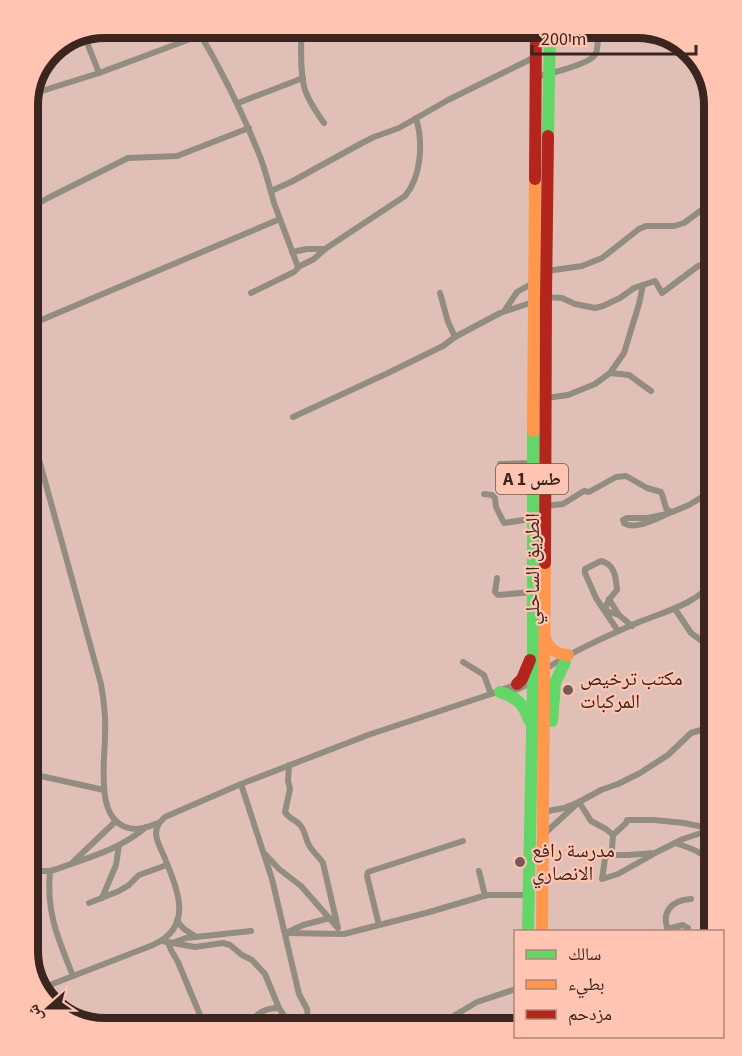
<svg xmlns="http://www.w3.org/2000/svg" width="742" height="1056" font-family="'Source Sans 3','Noto Naskh Arabic',sans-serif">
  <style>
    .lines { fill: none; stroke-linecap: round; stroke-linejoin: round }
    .street { stroke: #938c81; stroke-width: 6 }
    .fast { stroke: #63d668; stroke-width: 12 }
    .slow { stroke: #ff974d; stroke-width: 12 }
    .jam { stroke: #b3261e; stroke-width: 12 }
    .poi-dot { fill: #755b53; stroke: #ffc4b2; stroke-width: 2 }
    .labels { text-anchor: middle; stroke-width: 4.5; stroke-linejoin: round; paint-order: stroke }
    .shield { fill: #ffc4b2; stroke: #76554a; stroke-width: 1.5 }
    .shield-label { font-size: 18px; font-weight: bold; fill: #3b251e }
    .street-label { font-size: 20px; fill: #3b251e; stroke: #ffc4b2 }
    .poi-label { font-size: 20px; fill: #3b251e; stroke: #ffc4b2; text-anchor: start }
    .rim { fill: none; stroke: #3b251e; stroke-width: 8 }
  </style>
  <rect width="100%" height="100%" fill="#e0c0b6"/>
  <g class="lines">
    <g class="street">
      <path d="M196 27C221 69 243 113 261 159 266 173 270 188 274 203 282 224 290 246 298 267"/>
      <path d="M301 27C302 47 299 70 305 90 309 102 317 113 324 123"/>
      <path d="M84 35 99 73"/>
      <path d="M700 61 709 83"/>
      <path d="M536 77C548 74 588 65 595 55 600 46 595 37 602 27"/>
      <path d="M29 95 99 73 201 35"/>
      <path d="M238 103 303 78"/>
      <path d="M271 191 291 182 362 143 374 137 399 128 448 100 535 57"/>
      <path d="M27 210 48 198 128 158 177 156 249 128"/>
      <path d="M292 252 307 249H325"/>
      <path d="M547 271 582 266 602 258 639 229 646 226H674L684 223 715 200"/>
      <path d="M251 293 294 272 300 266 314 259 325 249 405 196C422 176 423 141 416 118"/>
      <path d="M440 293 448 322 455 337"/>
      <path d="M546 297 562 298 575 304 595 308 603 306 620 298 634 288 655 281 662 293 698 266 715 260"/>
      <path d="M505 310 517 292 533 283"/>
      <path d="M27 326 280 219"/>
      <path d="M610 373 624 353 639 304 643 285"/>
      <path d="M546 398 568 395 595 384 610 373 629 375 651 391"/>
      <path d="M27 416 101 684C104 701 106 718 105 735 105 763 93 828 136 829 144 829 152 825 159 823"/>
      <path d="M293 417 388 373 443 346 455 337 500 313 533 302"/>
      <path d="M500 464 532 463"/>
      <path d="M484 494 492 495 495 498 496 507 504 523 531 519"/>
      <path d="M545 506 563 504 584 491 589 492 616 477 626 476 647 488 661 492C664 498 664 504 667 510L672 512 689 505 715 489"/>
      <path d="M667 514 648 518H627L623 520 624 523C636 531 659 517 672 512"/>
      <path d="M497 578 495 592 498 595 532 592"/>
      <path d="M710 587V594L715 595"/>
      <path d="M609 599 619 615"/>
      <path d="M675 609 691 633 706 644 711 656 713 675 709 688 711 702 715 713"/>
      <path d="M618 631 596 598 585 573V569L601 561C615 564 616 578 617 590 611 597 605 603 606 611L619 615 632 626"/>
      <path d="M463 662 484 675 491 694"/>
      <path d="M544 670C573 651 607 636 639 622 667 611 696 604 715 580"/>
      <path d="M506 692 518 689 533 682"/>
      <path d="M289 765 288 781 290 789 285 812C289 819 295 819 300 825 305 830 305 837 308 843 311 851 319 856 323 863L338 928"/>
      <path d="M27 773 104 790"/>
      <path d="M241 784 272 879 299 994 307 1009 309 1029"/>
      <path d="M543 812 564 808 579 802 601 790 618 784 640 773 668 755 691 733 715 726"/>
      <path d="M543 835 579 802 591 821 606 829 613 835 626 823 627 820H654L684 823 713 829 683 839 655 853 628 855H608"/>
      <path d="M613 835 612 849 605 859 602 879 618 874 652 855"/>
      <path d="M675 843C691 848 704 853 715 865"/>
      <path d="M265 854 279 869 301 886 337 927"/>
      <path d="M706 855 704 849 703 835 707 833"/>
      <path d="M73 862 116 821"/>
      <path d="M27 871H50L57 869C87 858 121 849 146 827"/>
      <path d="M50 871C46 913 58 938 73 976"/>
      <path d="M479 871 485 896"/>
      <path d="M102 898 116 865 119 845"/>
      <path d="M89 903 119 891 129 885 139 875 167 865"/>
      <path d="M177 921 184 929 196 937"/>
      <path d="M379 925 367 876 368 872 463 841"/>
      <path d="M667 929 683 925 688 928"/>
      <path d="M669 932C660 913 671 900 691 899"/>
      <path d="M285 933 344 934 426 913 487 895H529"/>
      <path d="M286 933 303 925 330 918"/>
      <path d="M162 941 195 947 223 943 230 945 242 955 252 960 265 974 279 1008 293 1029"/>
      <path d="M168 942 171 950 178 962 200 1015"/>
      <path d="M172 943 186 938 251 931"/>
      <path d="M44 987 54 1009"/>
      <path d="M37 990 153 945C196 926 176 887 164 856 161 849 156 841 156 833 156 826 160 822 165 817L241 784 368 735 491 694 517 684"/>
      <path d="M248 1026C256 1014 263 1008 279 1008"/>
      <path d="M432 1029 477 1002 516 989"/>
    </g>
    <g class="fast">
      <path d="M548 136 550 27"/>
      <path d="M500 692C516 697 524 704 529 720"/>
      <path d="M552 721 555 683 565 662"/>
      <path d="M528 932 533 683V431"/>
    </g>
    <g class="slow">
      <path d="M533 431 535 179"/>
      <path d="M545 638C549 649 556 654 568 655"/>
      <path d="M542 932 545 563"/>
    </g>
    <g class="jam">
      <path d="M535 179 536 27"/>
      <path d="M545 563 546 297 548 136"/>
      <path d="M517 684 522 679 530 660"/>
    </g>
  </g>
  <g class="poi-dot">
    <circle cx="568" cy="690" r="6"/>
    <circle cx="520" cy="862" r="6"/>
  </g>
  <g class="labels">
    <rect class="shield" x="496" y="464" width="72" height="30" rx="4.5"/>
    <g class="shield-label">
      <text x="532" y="485">A 1 طس</text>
    </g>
    <g class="street-label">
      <text transform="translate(532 569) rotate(-90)" y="7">الطريق الساحلي</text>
    </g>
    <g class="poi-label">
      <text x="580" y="685">مكتب ترخيص<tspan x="580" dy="23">المركبات</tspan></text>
      <text x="532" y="857">مدرسة رافع<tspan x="532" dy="23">الانصاري</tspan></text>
    </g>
  </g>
  <path d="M0 0H742V1056H0ZM105 38H637A67 67 0 0 1 704 105V951A67 67 0 0 1 637 1018H105A67 67 0 0 1 38 951V105A67 67 0 0 1 105 38Z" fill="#ffc4b2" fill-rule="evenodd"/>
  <path class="rim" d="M105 38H637A67 67 0 0 1 704 105V951A67 67 0 0 1 637 1018H105A67 67 0 0 1 38 951V105A67 67 0 0 1 105 38Z"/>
  <rect x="514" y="930" width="210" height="108" fill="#ffc4b2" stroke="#b18477" stroke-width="1.5"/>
  <rect x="526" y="950" width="30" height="9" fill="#63d668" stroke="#b18477" stroke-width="1.5"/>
  <text x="568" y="960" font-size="18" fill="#3b251e">سالك</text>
  <rect x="526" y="980" width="30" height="9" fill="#ff974d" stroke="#b18477" stroke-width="1.5"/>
  <text x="568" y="990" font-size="18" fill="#3b251e">بطيء</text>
  <rect x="526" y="1010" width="30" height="9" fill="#b3261e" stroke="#b18477" stroke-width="1.5"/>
  <text x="568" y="1020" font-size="18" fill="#3b251e">مزدحم</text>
  <g transform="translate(48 1008) rotate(249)" stroke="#ffc4b2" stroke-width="4.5" paint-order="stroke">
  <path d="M0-4.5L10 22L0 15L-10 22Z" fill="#3b251e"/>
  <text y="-9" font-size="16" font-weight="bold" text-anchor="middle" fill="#3b251e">ش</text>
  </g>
  <path d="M532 45v9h164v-9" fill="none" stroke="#3b251e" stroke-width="3"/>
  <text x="541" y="45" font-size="18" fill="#3b251e" stroke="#ffc4b2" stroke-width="4.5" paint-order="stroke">200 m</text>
</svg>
